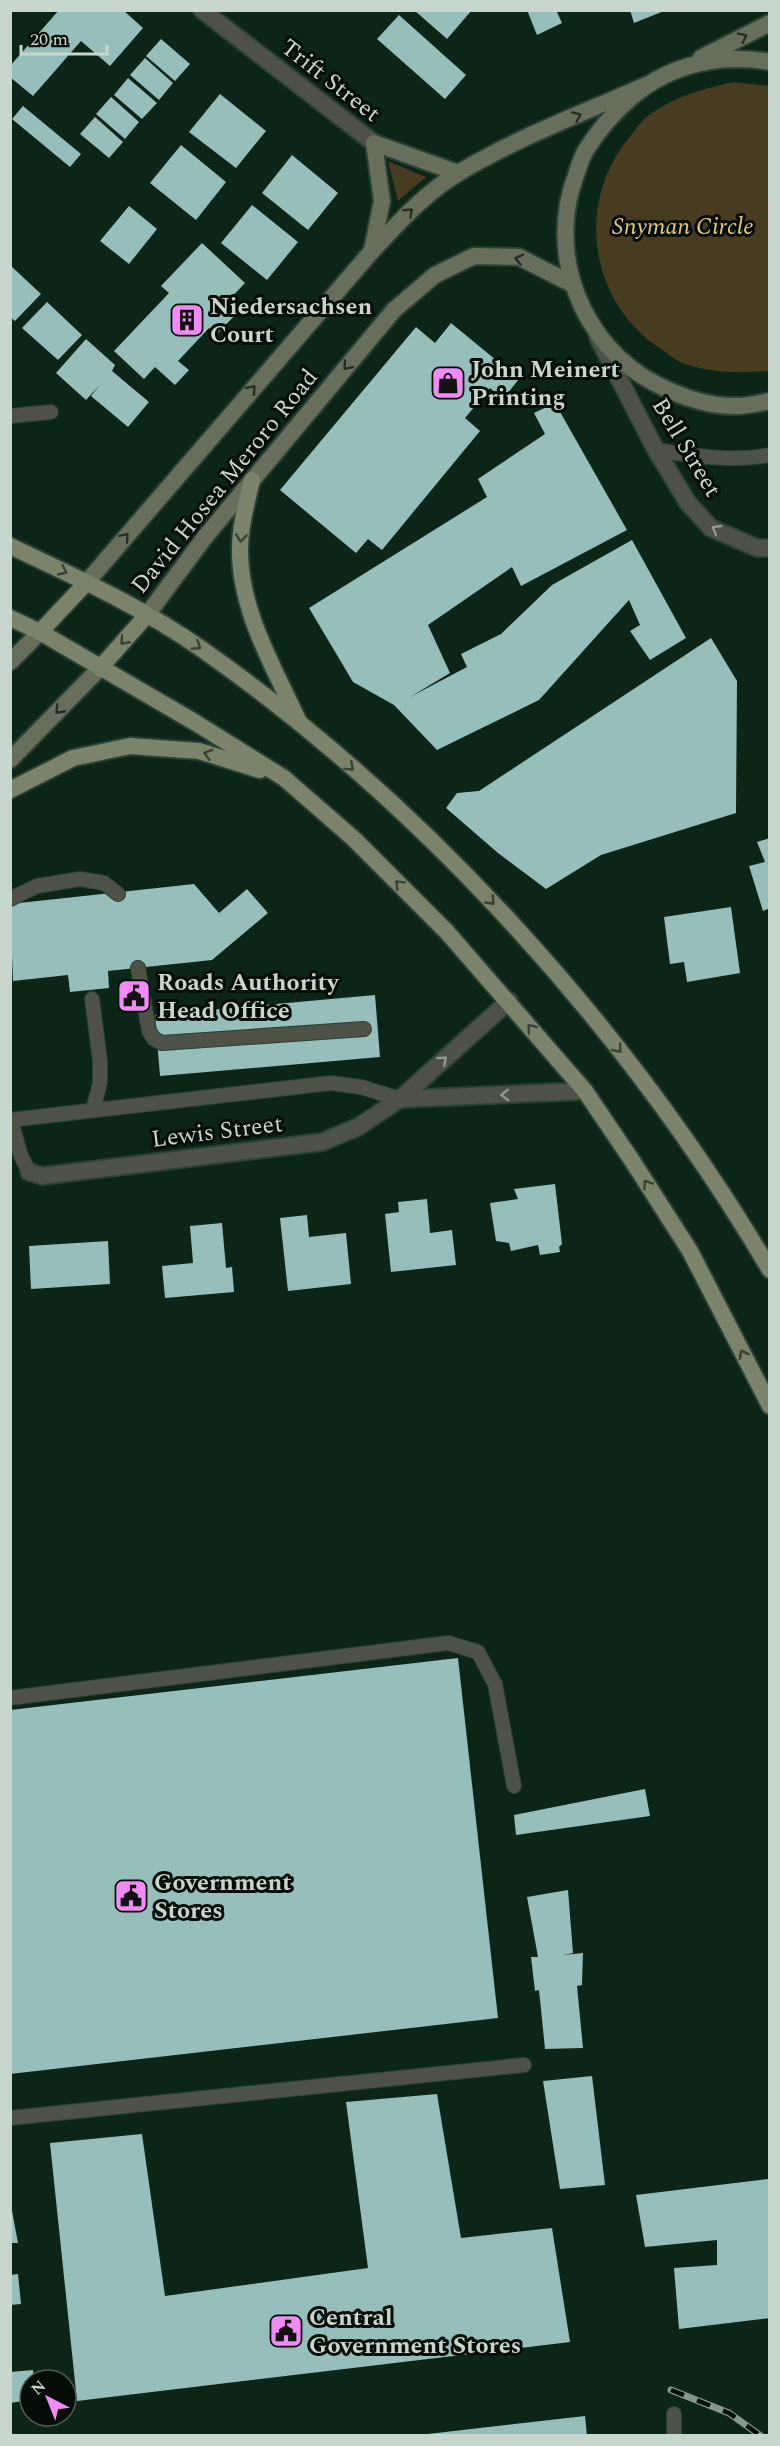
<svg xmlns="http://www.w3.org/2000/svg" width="780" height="2446" font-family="Spectral,serif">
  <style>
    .green { fill: #483c20 }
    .building { fill: #96bebb }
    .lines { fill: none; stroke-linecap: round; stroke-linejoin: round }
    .service-casing { stroke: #294134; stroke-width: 16 }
    .minor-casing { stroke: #294134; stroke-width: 20 }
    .secondary-casing { stroke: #294134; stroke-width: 20 }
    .primary-casing { stroke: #294134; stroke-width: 20 }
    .service { stroke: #4e5146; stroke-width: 14 }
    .minor { stroke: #4e5146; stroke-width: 16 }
    .secondary { stroke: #676e5b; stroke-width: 16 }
    .primary { stroke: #7b836b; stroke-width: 16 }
    .rail-casing { stroke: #85988c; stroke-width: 7 }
    .rail { stroke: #030c06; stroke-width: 4.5; stroke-dasharray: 14; stroke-linecap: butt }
    .oneway { stroke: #262e24 }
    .oneway2 { stroke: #919b90 }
    .oneway3 { stroke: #394233 }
    .labels { text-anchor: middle; stroke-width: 6; stroke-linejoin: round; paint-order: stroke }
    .street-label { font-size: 24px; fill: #c8d7cd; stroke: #030c06 }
    .park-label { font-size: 24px; font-style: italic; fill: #e5c77c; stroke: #030c06 }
    .poi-label { font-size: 24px; font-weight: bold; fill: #c8d7cd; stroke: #030c06; text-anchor: start }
  </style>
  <rect width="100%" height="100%" fill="#0b2517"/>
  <g class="green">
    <path d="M733 82 769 86 770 371C737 373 712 374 680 362 672 358 665 351 658 347 589 300 576 203 628 139 633 133 639 124 645 118 672 97 700 90 733 82Z"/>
    <path d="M388 161 426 177 398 201Z"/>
  </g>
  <g class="building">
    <path d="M59 10H123L143 28 110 66 81 41 33 96 10 77V66Z"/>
    <path d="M414 10H472L447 39Z"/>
    <path d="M527 10H556L562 23 537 35Z"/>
    <path d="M630 10H664V11L634 23Z"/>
    <path d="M399 15 466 75 445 99 377 39Z"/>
    <path d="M161 39 190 64 175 81 146 56Z"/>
    <path d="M145 58 173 83 159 100 130 75Z"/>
    <path d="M128 78 157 103 142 119 114 95Z"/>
    <path d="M220 94 266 131 236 168 189 132Z"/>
    <path d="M111 97 139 122 125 139 96 114Z"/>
    <path d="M23 106 81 154 70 167 12 119Z"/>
    <path d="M95 117 123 142 109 158 80 134Z"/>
    <path d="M181 145 226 182 196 220 150 183Z"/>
    <path d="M292 155 338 193 308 230 262 193Z"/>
    <path d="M252 205 298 242 267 280 221 243Z"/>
    <path d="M129 206 157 229 129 264 100 241Z"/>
    <path d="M202 243 245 283 227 302 238 312 216 335 209 328 178 361 189 370 175 385 155 367 144 379 114 351 169 293 161 286Z"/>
    <path d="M10 265 41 294 15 321 10 317Z"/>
    <path d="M47 302 82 335 58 360 22 328Z"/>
    <path d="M451 323 519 379 503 399 490 388 465 418 480 431 382 550 368 539 356 553 280 490 416 327 435 343Z"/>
    <path d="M86 339 115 365 112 371 149 402 128 427 91 396 100 385 86 400 56 373Z"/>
    <path d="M555 403 627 530 521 586 512 567 428 625 450 673 410 697 467 667 461 654 501 634 552 585 632 540 686 638 650 660 630 631 640 625 629 600 539 700 437 750 394 705 353 682 309 608 487 497 478 479 545 434 534 413Z"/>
    <path d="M711 638 737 681 736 813 601 855 546 889 498 853 446 808 457 793 479 791Z"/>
    <path d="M770 838V908L763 911 749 866 765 862 757 842Z"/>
    <path d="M194 884 219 913 247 889 268 913 212 960 108 971 109 988 70 992 68 975 13 981 10 904Z"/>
    <path d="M731 907 740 973 687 982 684 962 670 964 664 917Z"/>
    <path d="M375 995 380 1057 160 1076 155 1015Z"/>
    <path d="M555 1184 562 1244 559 1247 560 1252 540 1255 538 1245 511 1251 509 1243 496 1241 490 1203 518 1199 514 1189Z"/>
    <path d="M427 1199 430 1233 452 1230 456 1265 391 1272 385 1214 399 1212 398 1202Z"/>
    <path d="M307 1215 309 1237 346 1233 351 1284 288 1291 280 1218Z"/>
    <path d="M222 1223 226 1268 232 1267 234 1292 165 1298 162 1266 193 1263 190 1226Z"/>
    <path d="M108 1241 110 1284 31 1289 29 1246Z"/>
    <path d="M458 1658 498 2018 10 2074V1710Z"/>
    <path d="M645 1789 650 1816 516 1835 514 1815Z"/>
    <path d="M568 1890 573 1953 563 1955 583 1953 582 1985 577 1986 583 2048 545 2049 539 1990 535 1991 531 1957H538L527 1897Z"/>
    <path d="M592 2076 605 2185 560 2189 543 2081Z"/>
    <path d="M437 2094 461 2238 552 2228 570 2342 77 2401 50 2143 142 2134 165 2296 368 2268 346 2102Z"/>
    <path d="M768 2179 770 2318 679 2329 674 2268 717 2265V2240L645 2247 636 2195Z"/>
    <path d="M10 2200 18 2243H10Z"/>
    <path d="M18 2274 21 2304 10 2305V2275Z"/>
    <path d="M33 2370 34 2380H30V2400L10 2403V2372Z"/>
    <path d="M585 2416 587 2436H428V2434Z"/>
  </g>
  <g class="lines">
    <g class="service-casing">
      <g id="service">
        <path d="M10 416 51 412"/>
        <path d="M656 450C694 456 732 462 770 455"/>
        <path d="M10 899 37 886 80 879 104 883 118 894"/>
        <path d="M138 968 149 1031 154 1039 162 1043 364 1029"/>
        <path d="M92 999 100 1061V1083L93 1110"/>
        <path d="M10 1120 331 1083 361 1087 400 1099"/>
        <path d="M11 1121 21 1156 29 1172"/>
        <path d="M10 1698 448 1643 478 1652 495 1684 514 1786"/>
        <path d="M10 2118 524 2065"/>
        <path d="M674 2414V2436"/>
      </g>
    </g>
    <g class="minor-casing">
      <g id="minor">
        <path d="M202 10 374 143"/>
        <path d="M598 338 656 450 688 503 711 528 757 548H770"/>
        <path d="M400 1099 585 1091"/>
        <path d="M29 1172 42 1176 322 1142 358 1127 400 1099 509 1001"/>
      </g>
    </g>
    <g class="secondary-casing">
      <g id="secondary">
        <path d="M701 58 770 23"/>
        <path d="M770 62C722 53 671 64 633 96 614 112 599 129 586 150 581 158 579 167 576 175 546 254 582 346 656 384 681 397 709 407 738 406 748 406 759 403 770 401"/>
        <path d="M372 250 382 201 374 143 458 173"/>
        <path d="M87 582 372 251C398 223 426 192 460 172 518 137 584 113 646 85"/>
        <path d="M147 615 205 537 394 310 435 275 474 256 519 257 572 284"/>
        <path d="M10 662 40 632"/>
        <path d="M10 760 100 668"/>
      </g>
    </g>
    <g class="primary-casing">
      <g id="primary">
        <path d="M252 480C247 502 240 525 240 548 239 610 274 667 299 722"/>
        <path d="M10 546C76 577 144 608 203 650 428 808 630 1033 770 1270"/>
        <path d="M10 618 40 632 196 723 284 778 354 839 447 932 585 1091 633 1162 690 1251 770 1406"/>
        <path d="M40 632 87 582"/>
        <path d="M100 668 147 615"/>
        <path d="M10 790 73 758 130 746 199 751 260 770"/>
      </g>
    </g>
    <use href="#service" class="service"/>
    <use href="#minor" class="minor"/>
    <use href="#secondary" class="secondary"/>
    <use href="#primary" class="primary"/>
    <g class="rail-casing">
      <path id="rail" d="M671 2390 729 2413 761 2436"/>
    </g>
    <use href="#rail" class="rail"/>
  </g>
  <defs><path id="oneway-chevron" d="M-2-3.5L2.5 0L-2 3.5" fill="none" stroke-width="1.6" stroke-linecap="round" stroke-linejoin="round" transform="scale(1.5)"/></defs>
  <g class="oneway">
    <use href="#oneway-chevron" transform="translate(743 37) rotate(-27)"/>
    <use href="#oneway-chevron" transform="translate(577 116) rotate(-24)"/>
    <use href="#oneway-chevron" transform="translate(409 212) rotate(-43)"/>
    <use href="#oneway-chevron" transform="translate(519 259) rotate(-166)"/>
    <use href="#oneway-chevron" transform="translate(347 366) rotate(130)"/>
    <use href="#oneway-chevron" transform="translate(252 389) rotate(-49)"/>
    <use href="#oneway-chevron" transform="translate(125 537) rotate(-49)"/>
    <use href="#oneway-chevron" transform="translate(59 710) rotate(134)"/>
  </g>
  <g class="oneway2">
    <use href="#oneway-chevron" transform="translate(716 529) rotate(-149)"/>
    <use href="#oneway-chevron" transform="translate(443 1060) rotate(-42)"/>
    <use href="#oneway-chevron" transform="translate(505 1095) rotate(178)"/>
  </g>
  <g class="oneway3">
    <use href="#oneway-chevron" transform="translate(241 538) rotate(96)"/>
    <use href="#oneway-chevron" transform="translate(63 571) rotate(25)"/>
    <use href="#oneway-chevron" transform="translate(124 641) rotate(132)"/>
    <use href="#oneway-chevron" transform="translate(197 646) rotate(33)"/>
    <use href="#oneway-chevron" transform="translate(208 754) rotate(-164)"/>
    <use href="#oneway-chevron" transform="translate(350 767) rotate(42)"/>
    <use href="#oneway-chevron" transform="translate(399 884) rotate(-135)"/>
    <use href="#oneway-chevron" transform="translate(491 901) rotate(46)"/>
    <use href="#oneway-chevron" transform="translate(531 1028) rotate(-130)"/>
    <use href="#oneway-chevron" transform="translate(618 1049) rotate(51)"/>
    <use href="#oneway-chevron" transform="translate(647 1184) rotate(-123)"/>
    <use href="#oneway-chevron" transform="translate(743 1354) rotate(-117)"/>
  </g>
  <defs>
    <g id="building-square" transform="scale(1.725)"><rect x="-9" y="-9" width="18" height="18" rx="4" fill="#f28af3" stroke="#030c06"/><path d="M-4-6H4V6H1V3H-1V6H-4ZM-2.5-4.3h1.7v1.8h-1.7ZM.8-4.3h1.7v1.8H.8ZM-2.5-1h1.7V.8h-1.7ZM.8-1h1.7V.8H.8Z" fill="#111"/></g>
    <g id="shop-square" transform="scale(1.725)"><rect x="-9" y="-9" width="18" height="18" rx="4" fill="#f28af3" stroke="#030c06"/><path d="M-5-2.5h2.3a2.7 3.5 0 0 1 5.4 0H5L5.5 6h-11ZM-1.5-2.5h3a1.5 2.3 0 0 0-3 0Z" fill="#111"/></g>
    <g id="civic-square" transform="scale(1.725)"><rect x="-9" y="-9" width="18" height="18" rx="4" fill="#f28af3" stroke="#030c06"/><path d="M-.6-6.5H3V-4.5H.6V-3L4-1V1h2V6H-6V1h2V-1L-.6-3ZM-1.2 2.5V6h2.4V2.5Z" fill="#111"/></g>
  </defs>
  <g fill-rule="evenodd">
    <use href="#building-square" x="187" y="320"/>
    <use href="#shop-square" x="448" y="383"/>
    <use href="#civic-square" x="134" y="996"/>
    <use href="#civic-square" x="131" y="1896"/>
    <use href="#civic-square" x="286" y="2331"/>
  </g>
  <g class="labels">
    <g class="street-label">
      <text transform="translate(331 80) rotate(38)" y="8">Trift Street</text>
      <text transform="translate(687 447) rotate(59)" y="8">Bell Street</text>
      <text transform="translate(224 481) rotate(-51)" y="8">David Hosea Meroro Road</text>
      <text transform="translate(217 1131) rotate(-7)" y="8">Lewis Street</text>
    </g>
    <g class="park-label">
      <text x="683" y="234">Snyman Circle</text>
    </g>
    <g class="poi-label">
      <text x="210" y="314">Niedersachsen<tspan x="210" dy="28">Court</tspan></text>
      <text x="471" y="377">John Meinert<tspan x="471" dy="28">Printing</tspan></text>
      <text x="157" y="990">Roads Authority<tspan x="157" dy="28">Head Office</tspan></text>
      <text x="154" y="1890">Government<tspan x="154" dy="28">Stores</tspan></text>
      <text x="309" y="2325">Central<tspan x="309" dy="28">Government Stores</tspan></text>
    </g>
  </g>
  <rect width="780" height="2446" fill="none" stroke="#c8d7cd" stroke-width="24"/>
  <g transform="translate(48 2398) rotate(318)"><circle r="28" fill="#030c06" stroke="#525d56" stroke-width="1.5"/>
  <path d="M0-4.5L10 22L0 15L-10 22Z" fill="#f28af3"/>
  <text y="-9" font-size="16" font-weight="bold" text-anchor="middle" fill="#c8d7cd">N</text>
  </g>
  <path d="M21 45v9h86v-9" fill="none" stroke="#c8d7cd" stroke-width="3"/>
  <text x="30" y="45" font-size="18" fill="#c8d7cd" stroke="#030c06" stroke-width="4.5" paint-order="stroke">20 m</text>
</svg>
